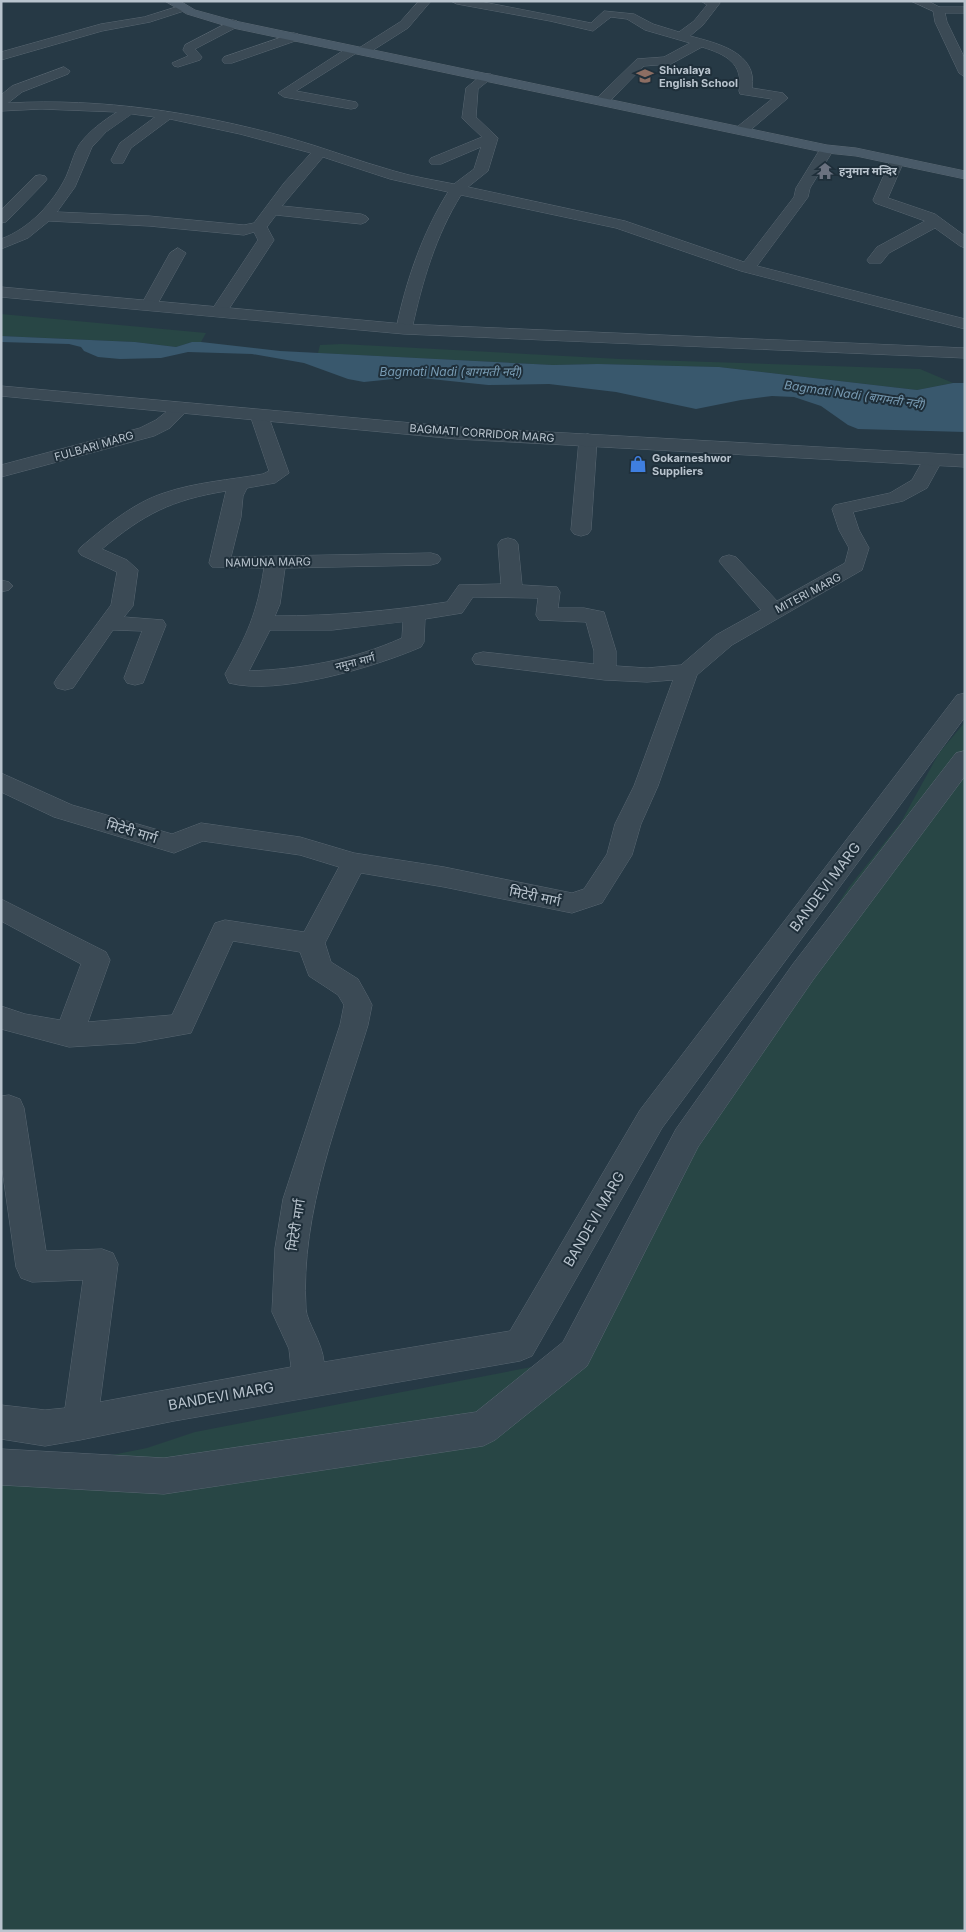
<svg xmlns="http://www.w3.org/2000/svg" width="966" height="1932" font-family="Inter,'Noto Sans Devanagari',sans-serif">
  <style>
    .green { fill: #284645 }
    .water { fill: #39586d }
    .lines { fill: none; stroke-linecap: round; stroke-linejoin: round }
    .minor-casing { stroke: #596772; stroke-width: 1 }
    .tertiary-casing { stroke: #596772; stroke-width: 1 }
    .secondary-casing { stroke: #596772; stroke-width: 1 }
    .minor { fill: #3b4a55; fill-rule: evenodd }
    .tertiary { fill: #3b4a55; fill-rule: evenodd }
    .secondary { fill: #495a68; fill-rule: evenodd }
    .labels { text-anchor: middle; stroke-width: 4; stroke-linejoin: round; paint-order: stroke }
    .far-poi-label { font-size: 11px; font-weight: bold; fill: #b9c4ce; stroke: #1f2f3a; text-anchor: start }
    .far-street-label { font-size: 11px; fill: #b9c4ce; stroke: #1f2f3a }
    .far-water-label { font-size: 12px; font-style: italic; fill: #779ab2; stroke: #1f2f3a }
    .street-label { font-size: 14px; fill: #b9c4ce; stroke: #1f2f3a }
  </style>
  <rect width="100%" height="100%" fill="#263945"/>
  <g class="green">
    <path d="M1 314 206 333 201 342H192L176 347 135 342 1 336Z"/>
    <path d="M342 344 620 359 920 369 953 383 917 390 719 367 598 364 553 365 318 353 320 345Z"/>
    <path d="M965 722V1931H1V1477L147 1448 195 1432 589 1356 747 1042 849 887 901 822 939 753Z"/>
  </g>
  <path class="water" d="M1 336 135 342 176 347 192 342H201L280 351 553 365 598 364 719 367 917 390 953 383H965V432L858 429 848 425 821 406 794 397 772 396 741 400 696 409 616 392 549 384 488 385 412 377 364 382 348 379 304 363 252 354 188 352 161 358 120 359 98 357 84 351 81 347 69 344 1 342Z"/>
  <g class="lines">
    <g class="minor-casing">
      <g id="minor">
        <path d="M419 1H431L408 28 367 54 358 52 296 91 356 102 358 105 356 108 351 109 284 97 278 93 350 46 359 48 400 22Z"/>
        <path d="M451 1H478L591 23 604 11 634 14 653 24 679 32 694 21 707 5 701 1H719L720 3 703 25 690 36C716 43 758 52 752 88L783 93 788 98 747 133H737L735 130 737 127 772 99 740 94 739 91C744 63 725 54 702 47L671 64 644 66 608 103H598L596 100 598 97 637 59 664 57 690 43 645 30 627 19 611 17 593 31 550 21 457 4Z"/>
        <path d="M911 1H928L945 10 943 12H935Z"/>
        <path d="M183 5 189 8 187 10 150 22 102 31 1 60V52L101 24 144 17Z"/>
        <path d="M233 20 237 21V27L195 49 202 57 200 60 178 67 174 66 172 63 188 56 183 50 185 45Z"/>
        <path d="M294 33 298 34 300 37 298 40 232 63H224L222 60 224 57Z"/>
        <path d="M64 67 70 71 68 74 22 92 8 103C103 98 194 112 286 137 322 147 358 161 394 171 414 177 434 180 454 184L474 169 481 147 441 164H431L429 161 431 158 482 137 462 118 466 88 483 74H491L493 77 478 89 476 117 498 138 488 171 468 187 625 221 744 262 794 197 796 188 822 146H832L834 149 810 188 808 197 757 266 965 319V329L741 271 616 228 461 195C436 235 422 282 412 329L410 333H398L396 329C406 281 422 234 448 192L390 179 323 157 282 206 361 214 366 216 369 219 366 222 361 224 276 215 267 227 274 240 225 315H213L211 311 258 240 254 232 244 235 149 226 49 221 28 238 1 249V239C29 229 53 203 66 177 71 166 73 155 79 145 89 131 103 121 117 112L41 109 1 111V95L12 86ZM132 114 155 117 120 143 111 160 113 163H123L131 148 170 119 240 134 311 153 284 183 254 223 244 225 149 216 57 212 75 187 92 147 106 132Z"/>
        <path d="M897 157 904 161 888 198 935 214 965 236V248L960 246 935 228 889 253 881 263H869L867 260 877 247 925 221 875 203 873 200 890 161Z"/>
        <path d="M40 175 45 176 47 179 45 182 6 222 1 223V210L35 176Z"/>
        <path d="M178 248 186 253 157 305 155 308H143L141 305 170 253Z"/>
        <path d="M174 402 180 403 185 413 170 428 154 436 1 477V465L140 428 156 420 166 412 165 407 168 403Z"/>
        <path d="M259 410 265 411 268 415 289 473 275 483 247 488 243 496 241 517 231 557 431 553 438 555 441 559 438 563 431 565 285 568 280 604 275 616C333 616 390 611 447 602L459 585 501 584 498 544 501 540 508 538 515 540 518 544 522 585 557 587 560 592 558 608H584L604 612 616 651V666L647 668 681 665 716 635 761 610 722 565 719 561 722 557 729 555 736 557 777 601 845 563 849 548 839 530 832 509 835 505 890 493 912 480 926 455H940L943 459 927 488 903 501 853 512 859 530 869 548 862 570 732 645 697 675 658 786 641 824 632 855 602 903 572 913 444 887 361 873 325 943 331 962 358 979 368 997 372 1005 368 1025C340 1117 300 1211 306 1309 307 1323 322 1341 324 1362L510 1331 640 1110 957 695 965 693V717L662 1128 532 1356 520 1361 174 1421 80 1440 45 1446 1 1439V1405L45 1410 65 1408 83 1280 32 1282 21 1278 16 1267 1 1161V1096L9 1095 20 1099 24 1108 46 1251 102 1249 113 1253 118 1264 100 1402 291 1367 289 1349 272 1312 275 1248 283 1199 340 1025 344 1005 338 995 309 976 300 952 233 941 191 1033 135 1043 69 1047 1 1029V1006L25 1014 60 1020 81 964 1 921V899L106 952 110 960 88 1022 172 1015 215 923 225 920 304 932 339 867 300 855 203 841 174 853 54 817 1 792V773L72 805 172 834 201 823 300 837 354 853 444 867 572 893 584 889 607 854 615 824 634 786 673 680 647 682 605 680 475 664 472 659 475 654 483 652 594 664V651L586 622 539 620 536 615 538 598 473 597 462 613 425 619 424 642 421 647C375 667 278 696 229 683L225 674C247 635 257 614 264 568L212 567 209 563 226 491C171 500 144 514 102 549L127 560 138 570 133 606 124 617 163 620 166 625 143 683 135 685 127 683 124 678 142 631 113 630 73 688 65 690 57 688 54 683 57 678 111 605 117 572 81 555 78 551 81 547C106 526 133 503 164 493 196 482 230 480 263 474L269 471 250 415 253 411ZM403 622 402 638C353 660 302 669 249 671L270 630H332Z"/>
        <path d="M588 434 595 436 597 440 591 530 588 534 581 536 574 534 571 530 579 440 581 436Z"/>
        <path d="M1 580 9 582 13 586 9 590 1 592Z"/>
        <path d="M965 751V776L813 980 698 1147 587 1366 495 1440 483 1446 164 1494 1 1485V1449L164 1458 476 1412 563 1342 676 1129 793 964 956 753Z"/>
      </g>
    </g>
    <g class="tertiary-casing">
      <g id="tertiary">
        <path d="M939 7H965V13H945L947 22 965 59V77L959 73 935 22 933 10Z"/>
        <path d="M1 287 404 324 965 348V358L404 334 1 297Z"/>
        <path d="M1 386 457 427 965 455V467L457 439 1 396Z"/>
      </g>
    </g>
    <g class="secondary-casing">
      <path id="secondary" d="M165 1H180L195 10 235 21 827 145 856 148 965 171V179L856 156 827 153 233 28 187 14Z"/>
    </g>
    <use href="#minor" class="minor"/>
    <use href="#tertiary" class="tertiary"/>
    <use href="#secondary" class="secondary"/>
  </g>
  <defs>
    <g id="school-bare" transform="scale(1.35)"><path d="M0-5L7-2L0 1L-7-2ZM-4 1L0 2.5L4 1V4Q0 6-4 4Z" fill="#8d6e63" stroke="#1f2f3a" stroke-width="2.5" paint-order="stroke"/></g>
    <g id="temple-bare" transform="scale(1.35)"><path d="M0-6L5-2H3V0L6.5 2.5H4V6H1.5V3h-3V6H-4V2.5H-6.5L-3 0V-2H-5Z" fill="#6b7280" stroke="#1f2f3a" stroke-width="2.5" paint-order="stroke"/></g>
    <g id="shop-bare" transform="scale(1.35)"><path d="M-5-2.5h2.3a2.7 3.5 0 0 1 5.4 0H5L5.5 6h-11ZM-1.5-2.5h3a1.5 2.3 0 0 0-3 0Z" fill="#3f7fe0" stroke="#1f2f3a" stroke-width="2.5" paint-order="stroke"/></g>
  </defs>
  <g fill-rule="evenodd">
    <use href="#school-bare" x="645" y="76"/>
    <use href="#temple-bare" x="825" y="171"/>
    <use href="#shop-bare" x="638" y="464"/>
  </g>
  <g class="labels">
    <g class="far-poi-label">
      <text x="659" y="74">Shivalaya<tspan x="659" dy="13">English School</tspan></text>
      <text x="839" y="175">हनुमान मन्दिर</text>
      <text x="652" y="462">Gokarneshwor<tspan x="652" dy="13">Suppliers</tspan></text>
    </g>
    <g class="far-street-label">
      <text transform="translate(482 433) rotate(4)" y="4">BAGMATI CORRIDOR MARG</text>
      <text transform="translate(94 446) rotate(-16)" y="4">FULBARI MARG</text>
      <text transform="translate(268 562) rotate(-1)" y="4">NAMUNA MARG</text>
      <text transform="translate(808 593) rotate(-28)" y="4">MITERI MARG</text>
      <text transform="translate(355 662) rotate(-14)" y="4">नमुना मार्ग</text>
    </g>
    <g class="far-water-label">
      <text x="451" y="376">Bagmati Nadi (बागमती नदी)</text>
      <text transform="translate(855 395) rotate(8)" y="4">Bagmati Nadi (बागमती नदी)</text>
    </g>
    <g class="street-label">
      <text transform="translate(132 831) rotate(17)" y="5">मिटेरी मार्ग</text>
      <text transform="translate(825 887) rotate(-53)" y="5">BANDEVI MARG</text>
      <text transform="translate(535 896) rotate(12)" y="5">मिटेरी मार्ग</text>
      <text transform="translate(594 1219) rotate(-60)" y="5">BANDEVI MARG</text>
      <text transform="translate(296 1225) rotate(-81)" y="5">मिटेरी मार्ग</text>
      <text transform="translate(221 1396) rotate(-10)" y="5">BANDEVI MARG</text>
    </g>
  </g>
  <rect width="966" height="1932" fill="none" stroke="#b9c4ce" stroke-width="5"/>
</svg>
